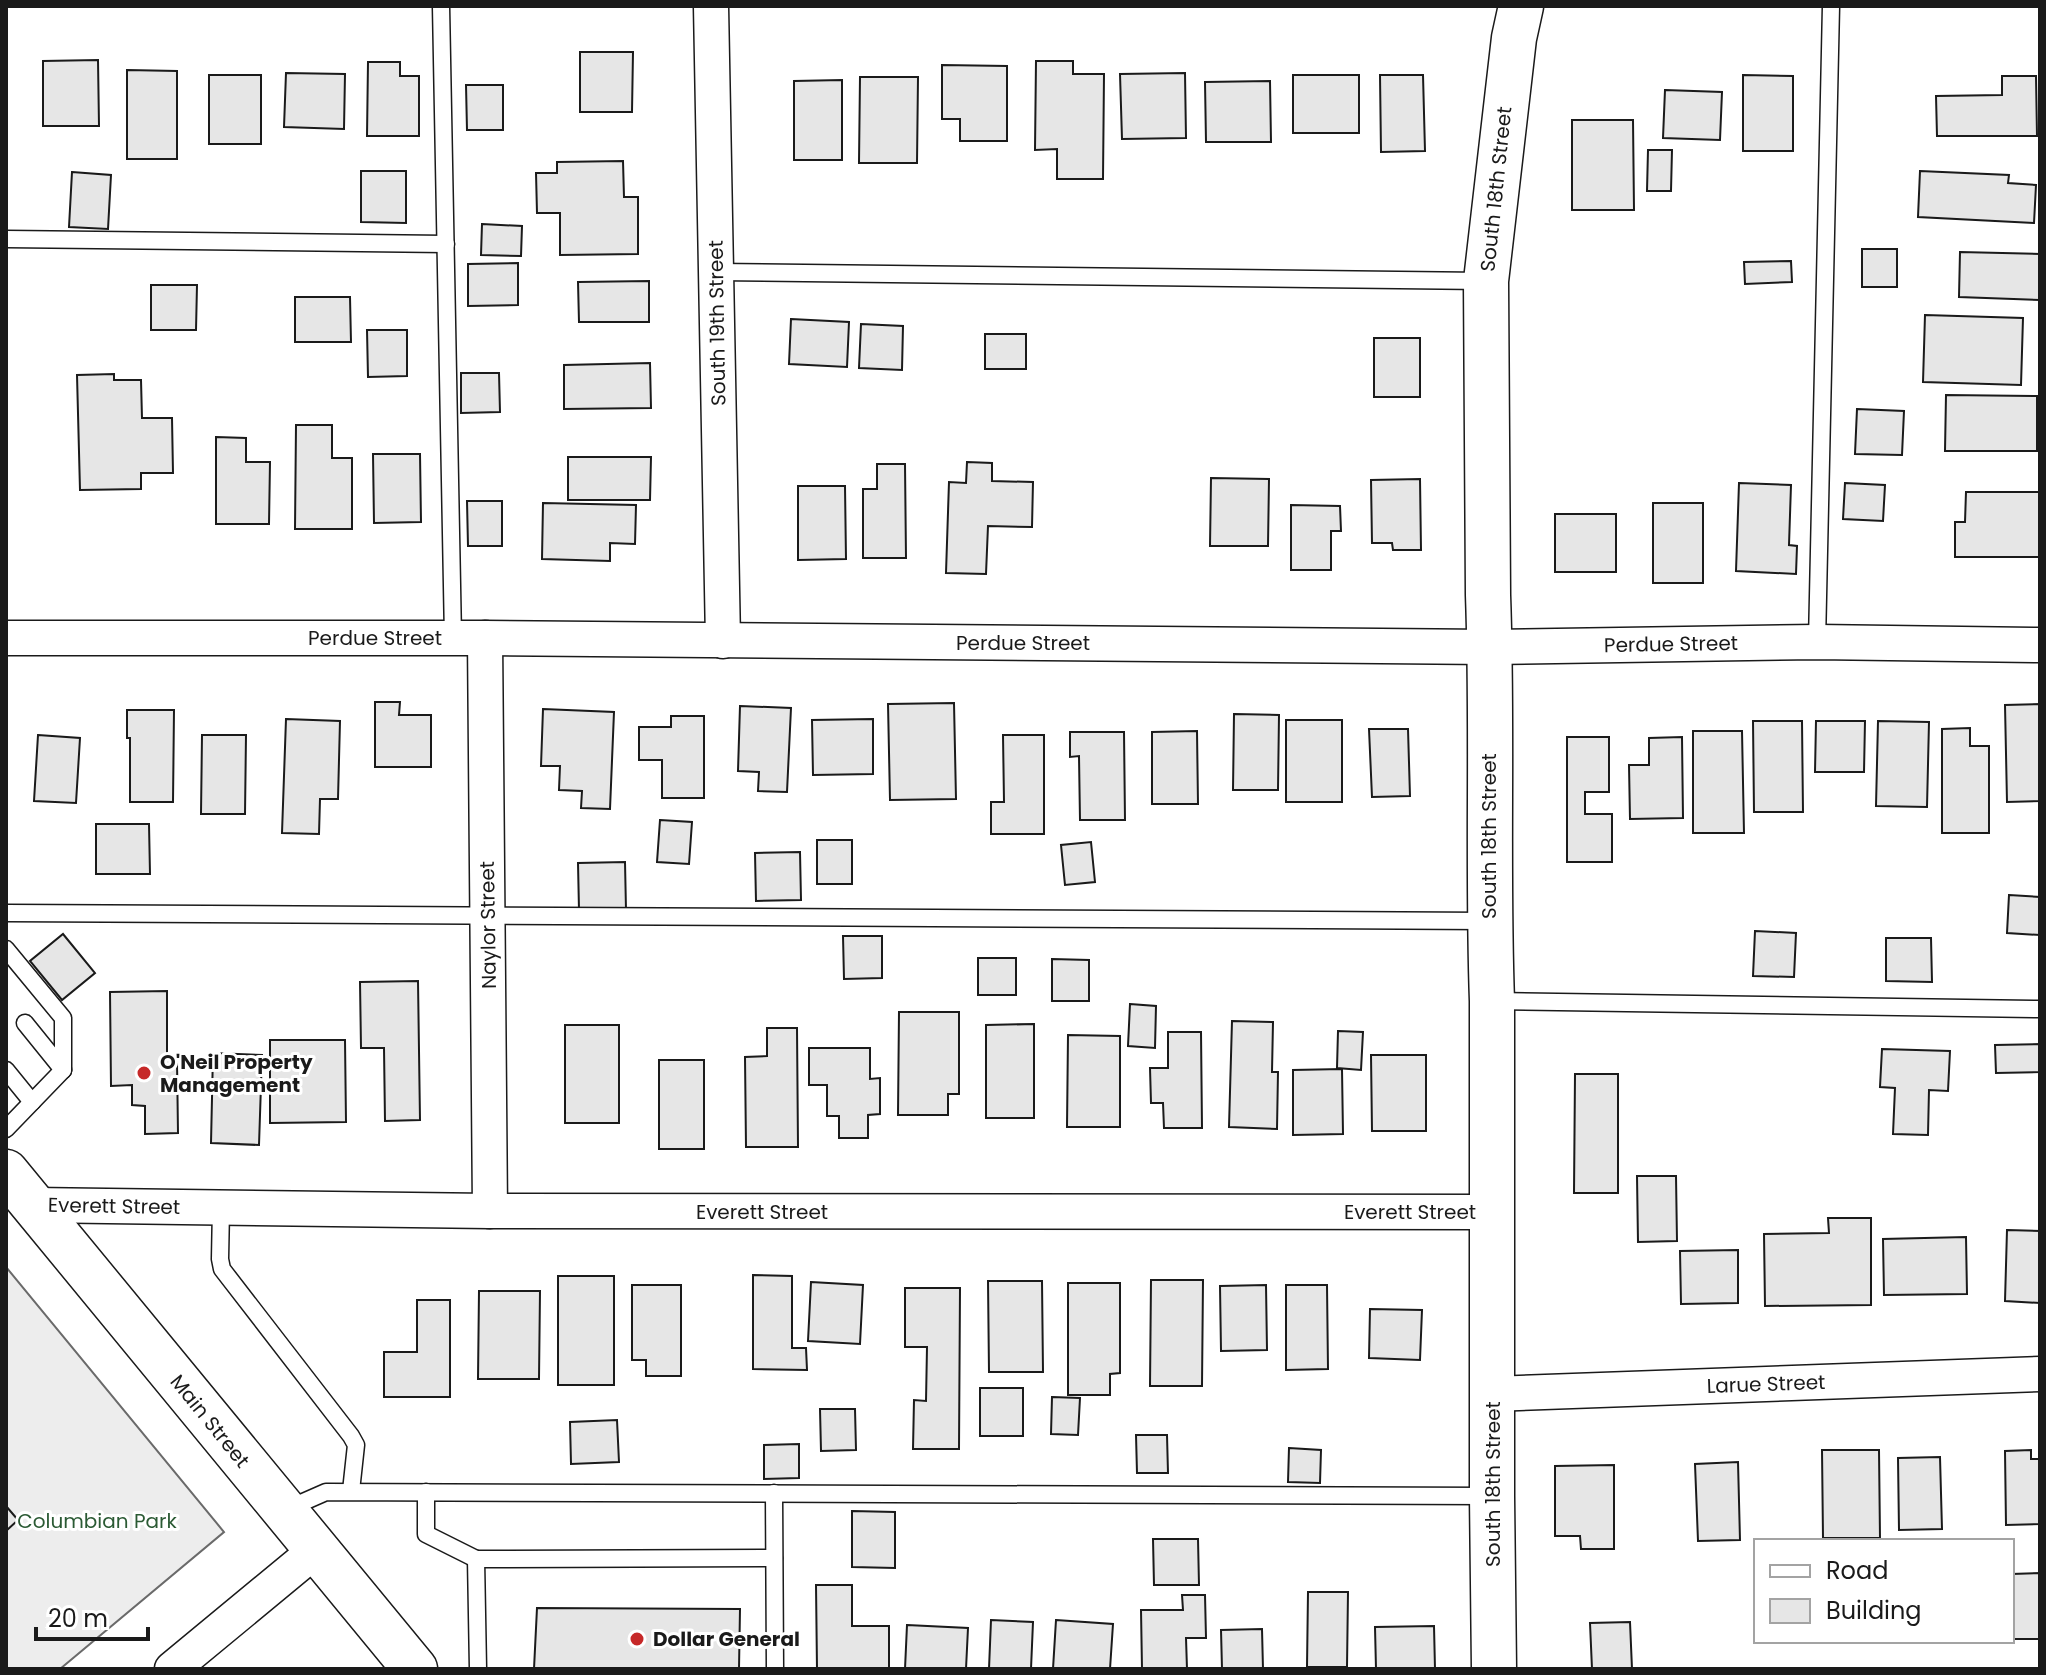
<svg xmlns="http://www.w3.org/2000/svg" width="2046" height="1675" font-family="Poppins,sans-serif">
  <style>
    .built { fill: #ededed; stroke: #6a6a6a; stroke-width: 2 }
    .building { fill: #e6e6e6; stroke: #1a1a1a; stroke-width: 2 }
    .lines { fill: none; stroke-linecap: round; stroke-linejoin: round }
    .service-casing { stroke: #1a1a1a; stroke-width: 19 }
    .minor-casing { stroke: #1a1a1a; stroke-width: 37 }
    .secondary-casing { stroke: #1a1a1a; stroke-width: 47 }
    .service { stroke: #fff; stroke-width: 16 }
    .minor { stroke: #fff; stroke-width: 34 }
    .secondary { stroke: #fff; stroke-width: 44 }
    .poi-dot { fill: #c62828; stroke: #fff; stroke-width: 3 }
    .labels { text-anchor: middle; stroke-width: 6; stroke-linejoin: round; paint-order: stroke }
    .street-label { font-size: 20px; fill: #1a1a1a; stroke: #fff }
    .poi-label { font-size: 20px; font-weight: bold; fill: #1a1a1a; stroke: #fff; text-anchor: start }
    .park-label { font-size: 20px; fill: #2b5a34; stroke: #fff }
  </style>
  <rect width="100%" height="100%" fill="#fff"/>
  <path class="built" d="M6 1267 224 1532 60 1669H6Z"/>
  <g class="building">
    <path d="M580 52H633L632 112H580Z"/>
    <path d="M98 60 99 126H43V61Z"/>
    <path d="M1036 61H1073V74H1104L1103 179H1057V149L1035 150Z"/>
    <path d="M368 62H400V76H419V136H367Z"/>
    <path d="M942 65 1007 66V141H960V119H942Z"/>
    <path d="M127 70 177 71V159H127Z"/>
    <path d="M286 73 345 74 344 129 284 127Z"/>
    <path d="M1185 73 1186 138 1122 139 1120 74Z"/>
    <rect x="209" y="75" width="52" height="69"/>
    <rect x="1293" y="75" width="66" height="58"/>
    <path d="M1380 75H1423L1425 151 1381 152Z"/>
    <path d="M1743 75 1793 76V151H1743Z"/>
    <path d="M2002 76H2036L2037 136H1937L1936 96 2002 95Z"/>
    <path d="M860 77H918L917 163H859Z"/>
    <path d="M842 80V160H794V81Z"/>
    <path d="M1270 81 1271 142H1206L1205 82Z"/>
    <path d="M466 85H503V130H467Z"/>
    <path d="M1665 90 1722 92 1720 140 1663 138Z"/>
    <path d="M1572 120H1633L1634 210H1572Z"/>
    <path d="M1648 150H1672L1671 191H1647Z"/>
    <path d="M623 161 624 197H638V254L560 255V213H537L536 173H557V162Z"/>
    <path d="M361 171H406V223L361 222Z"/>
    <path d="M1920 171 2009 175 2008 183 2036 185 2034 223 1918 217Z"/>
    <path d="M72 172 111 175 108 229 69 227Z"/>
    <path d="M482 224 522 226 521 256 481 255Z"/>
    <rect x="1862" y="249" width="35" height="38"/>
    <path d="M1960 252 2040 254V300L1959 297Z"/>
    <path d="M1791 261 1792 282 1745 284 1744 262Z"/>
    <path d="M518 263V305L468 306V264Z"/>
    <path d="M649 281V322H579L578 282Z"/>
    <path d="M151 285H197L196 330H151Z"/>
    <path d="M295 297H350L351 342H295Z"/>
    <path d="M1925 315 2023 318 2021 385 1923 382Z"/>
    <path d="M791 319 849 322 847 367 789 364Z"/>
    <path d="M861 324 903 326 902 370 859 368Z"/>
    <path d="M367 330H407V376L368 377Z"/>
    <rect x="985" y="334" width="41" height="35"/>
    <rect x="1374" y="338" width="46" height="59"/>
    <path d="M650 363 651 408 564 409V365Z"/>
    <path d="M461 373H499L500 412 461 413Z"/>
    <path d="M114 374V380H141L142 418H172L173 473H141V489L80 490 77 375Z"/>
    <path d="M1946 395 2037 396V451H1945Z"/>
    <path d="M1857 409 1904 411 1902 455 1855 454Z"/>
    <path d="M296 425H332V458H352V529H295Z"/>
    <path d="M216 437 246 438V462H270L269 524H216Z"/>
    <path d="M373 454H420L421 522 374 523Z"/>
    <path d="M568 457H651L650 500H568Z"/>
    <path d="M967 462 992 463V481L1033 482 1032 527 988 526 986 574 946 573 949 482 966 483Z"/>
    <path d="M877 464H905L906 558H863V489H877Z"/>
    <path d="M1211 478 1269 479 1268 546H1210Z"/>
    <path d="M1420 479 1421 550H1393L1392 543H1372L1371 480Z"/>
    <path d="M1739 483 1791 485 1789 545 1797 546 1796 574 1736 571Z"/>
    <path d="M1845 483 1885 485 1883 521 1843 519Z"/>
    <path d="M798 486H845L846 559 798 560Z"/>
    <path d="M1966 492H2040V557H1955V522H1965Z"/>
    <path d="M467 501H502V546H468Z"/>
    <path d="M543 503 636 505 635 544 610 543V561L542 559Z"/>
    <rect x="1653" y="503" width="50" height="80"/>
    <path d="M1291 505 1340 506 1341 531H1331V570H1291Z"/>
    <rect x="1555" y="514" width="61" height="58"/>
    <path d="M375 702H400L399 715H431V767H375Z"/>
    <path d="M954 703 956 799 890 800 888 704Z"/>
    <path d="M2040 704V801L2007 802 2005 705Z"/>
    <path d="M740 706 791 708 787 792 758 791 759 772 738 771Z"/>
    <path d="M543 709 614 712 610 809 581 808 582 791 559 790 560 766H541Z"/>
    <path d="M127 710H174L173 802H130V738H127Z"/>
    <path d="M1234 714 1279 715 1278 790H1233Z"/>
    <path d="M671 716H704V798H662V760H639V727H671Z"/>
    <path d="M286 719 340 721 338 799H320L319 834 282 833Z"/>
    <path d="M873 719V774L813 775 812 720Z"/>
    <rect x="1286" y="720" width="56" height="82"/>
    <path d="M1753 721H1802L1803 812H1754Z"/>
    <path d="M1816 721H1865L1864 772H1815Z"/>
    <path d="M1878 721 1929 722 1927 807 1876 806Z"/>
    <path d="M1970 728V746H1989V833H1942V729Z"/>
    <path d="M1369 729H1408L1410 796 1372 797Z"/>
    <path d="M1197 731 1198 804H1152V732Z"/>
    <path d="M1693 731H1742L1744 833H1693Z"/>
    <path d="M1070 732H1124L1125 820H1080L1079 756 1070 757Z"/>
    <path d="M38 735 80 738 76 803 34 801Z"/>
    <path d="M202 735H246L245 814H201Z"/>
    <path d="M1003 735H1044V834H991V802H1004Z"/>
    <path d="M1567 737H1609V792H1585V814H1612V862H1567Z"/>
    <path d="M1682 737 1683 818 1630 819 1629 765H1649V738Z"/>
    <path d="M660 820 692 822 689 864 657 862Z"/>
    <path d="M96 824H149L150 874H96Z"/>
    <rect x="817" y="840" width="35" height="44"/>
    <path d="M1091 842 1095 882 1065 885 1061 845Z"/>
    <path d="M800 852 801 900 756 901 755 853Z"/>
    <path d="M625 862 626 910H579L578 863Z"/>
    <path d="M2009 895 2040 897V935L2007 933Z"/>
    <path d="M1755 931 1796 933 1794 977 1753 976Z"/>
    <path d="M63 934 95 973 62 1000 30 961Z"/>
    <path d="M843 936H882V978L844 979Z"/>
    <path d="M1886 938H1931L1932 982 1886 981Z"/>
    <rect x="978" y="958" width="38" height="37"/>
    <path d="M1052 959 1089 960V1001H1052Z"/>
    <path d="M418 981 420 1120 385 1121 384 1048H361L360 982Z"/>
    <path d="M167 991V1060H177L178 1133 145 1134V1106L132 1105V1085L111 1086 110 992Z"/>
    <path d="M1130 1004 1156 1006 1155 1048 1128 1046Z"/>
    <path d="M899 1012H959V1094H948V1115H898Z"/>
    <path d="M1232 1021 1273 1022 1272 1072H1278L1277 1129 1229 1127Z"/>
    <path d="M1034 1024V1118H986V1025Z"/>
    <rect x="565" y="1025" width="54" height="98"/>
    <path d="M767 1028H797L798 1147H746L745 1057 767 1056Z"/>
    <path d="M1338 1031 1363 1032 1361 1070 1337 1068Z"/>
    <path d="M1168 1032H1201L1202 1128H1164L1163 1103H1151L1150 1068H1168Z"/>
    <path d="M1068 1035 1120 1036V1127H1067Z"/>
    <path d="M270 1040H345L346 1122 270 1123Z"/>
    <path d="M2040 1044V1072L1996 1073 1995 1045Z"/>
    <path d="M809 1048H870V1079L880 1078V1114L868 1115V1138H839V1116H827V1085H809Z"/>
    <path d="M1882 1049 1950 1051 1948 1091 1929 1090 1928 1135 1893 1134 1895 1088 1880 1087Z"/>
    <path d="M213 1053 262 1055 259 1145 211 1143Z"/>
    <path d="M1371 1055H1426V1131H1372Z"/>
    <rect x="659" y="1060" width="45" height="89"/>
    <path d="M1342 1069 1343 1134 1293 1135V1070Z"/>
    <path d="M1575 1074H1618V1193H1574Z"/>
    <path d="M1637 1176H1676L1677 1241 1638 1242Z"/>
    <path d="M1828 1218H1871V1305L1765 1306 1764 1234 1829 1233Z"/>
    <path d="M2007 1230 2040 1231V1303L2005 1301Z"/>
    <path d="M1966 1237 1967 1294 1884 1295 1883 1239Z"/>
    <path d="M1738 1250V1303L1681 1304 1680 1251Z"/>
    <path d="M753 1275 792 1276V1348H806L807 1370 753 1369Z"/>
    <rect x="558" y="1276" width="56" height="109"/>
    <path d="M1151 1280H1203L1202 1386H1150Z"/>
    <path d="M988 1281H1042L1043 1372H989Z"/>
    <path d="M811 1282 863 1285 860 1344 808 1341Z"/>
    <path d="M1068 1283H1120V1373L1110 1374V1395H1068Z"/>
    <path d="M632 1285H681V1376H646V1360H632Z"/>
    <path d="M1266 1285 1267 1350 1221 1351 1220 1286Z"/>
    <path d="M1286 1285H1327L1328 1369 1286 1370Z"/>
    <path d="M905 1288H960L959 1449H913L914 1400 926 1401 927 1347H905Z"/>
    <path d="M479 1291H540L539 1379H478Z"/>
    <path d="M417 1300H450V1397H384V1352H417Z"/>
    <path d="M1370 1309 1422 1310 1420 1360 1369 1358Z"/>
    <rect x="980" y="1388" width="43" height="48"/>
    <path d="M1052 1397 1080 1398 1078 1435 1051 1434Z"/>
    <path d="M820 1409H855L856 1450 821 1451Z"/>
    <path d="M617 1420 619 1462 571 1464 570 1422Z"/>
    <path d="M1136 1435H1167L1168 1473H1137Z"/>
    <path d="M799 1444V1478L764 1479V1445Z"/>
    <path d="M1289 1448 1321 1450 1320 1483 1288 1482Z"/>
    <path d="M1822 1450H1879L1880 1538H1823Z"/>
    <path d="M2031 1450V1459H2040V1524L2006 1525 2005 1451Z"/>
    <path d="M1940 1457 1942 1529 1899 1530 1898 1458Z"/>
    <path d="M1738 1462 1740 1540 1698 1541 1695 1464Z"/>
    <path d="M1614 1465V1549H1581L1580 1536H1555V1466Z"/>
    <path d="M6 1506 18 1520 6 1531Z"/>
    <path d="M852 1511 895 1512V1568L852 1567Z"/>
    <path d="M1153 1539H1198L1199 1585H1154Z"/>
    <path d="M2040 1573V1639H2012V1574Z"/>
    <path d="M816 1585H852V1626H889V1669H817Z"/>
    <path d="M1308 1592H1348L1347 1667H1307Z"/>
    <path d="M1182 1595H1205L1206 1638H1186L1187 1669H1142L1141 1610H1183Z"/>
    <path d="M537 1608 740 1609 739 1669H534Z"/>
    <path d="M991 1620 1033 1622 1031 1669H989Z"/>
    <path d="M1056 1620 1113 1624 1110 1669H1053Z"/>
    <path d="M1630 1622 1632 1669H1592L1590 1623Z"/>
    <path d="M907 1625 968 1628 966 1669H905Z"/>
    <path d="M1434 1626 1435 1669H1376L1375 1627Z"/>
    <path d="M1262 1629 1263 1669H1222L1221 1630Z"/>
  </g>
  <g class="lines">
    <g class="service-casing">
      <g id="service">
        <path d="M441 6 453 638"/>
        <path d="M6 239 446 244"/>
        <path d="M716 272 1484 281"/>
        <path d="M1817 642 1831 6"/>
        <path d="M6 913 1488 921"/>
        <path d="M6 949 63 1018V1070L6 1129"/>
        <path d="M1494 1001 2040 1009"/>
        <path d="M25 1023 63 1070"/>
        <path d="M6 1070 32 1102"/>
        <path d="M221 1208 220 1259 222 1269 351 1436 356 1445 351 1491"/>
        <path d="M426 1492V1534L476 1559"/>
        <path d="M774 1493 775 1669"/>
        <path d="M285 1510 326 1492 1490 1496"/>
        <path d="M478 1669 476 1559 774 1558"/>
      </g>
    </g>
    <g class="minor-casing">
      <g id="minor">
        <path d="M711 6 723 641"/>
        <path d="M6 638H485L1490 647 1817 642 2040 645"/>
        <path d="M485 638 490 1211"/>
        <path d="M33 1205 490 1211 1491 1212"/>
        <path d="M1492 1394 2040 1374"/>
        <path d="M172 1669 316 1550"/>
      </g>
    </g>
    <g class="secondary-casing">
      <g id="secondary">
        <path d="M6 1172 415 1669"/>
        <path d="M1494 1669 1492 1496V1001C1487 866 1493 730 1488 595L1486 281 1514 38 1521 6"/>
      </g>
    </g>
    <use href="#service" class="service"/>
    <use href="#minor" class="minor"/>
    <use href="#secondary" class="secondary"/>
  </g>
  <g class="poi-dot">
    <circle cx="144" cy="1073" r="8"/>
    <circle cx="637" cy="1639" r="8"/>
  </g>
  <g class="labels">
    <g class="street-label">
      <text transform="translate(1496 189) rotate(-84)" y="7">South 18th Street</text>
      <text transform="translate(717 323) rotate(-91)" y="7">South 19th Street</text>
      <text x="375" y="645">Perdue Street</text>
      <text x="1023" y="650">Perdue Street</text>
      <text transform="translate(1671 644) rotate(-1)" y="7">Perdue Street</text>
      <text transform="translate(1489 836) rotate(-90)" y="7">South 18th Street</text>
      <text transform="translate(488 925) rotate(-91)" y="7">Naylor Street</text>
      <text transform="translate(114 1206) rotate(1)" y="7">Everett Street</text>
      <text x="762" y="1219">Everett Street</text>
      <text x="1410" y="1219">Everett Street</text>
      <text transform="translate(1766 1384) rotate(-2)" y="7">Larue Street</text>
      <text transform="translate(210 1421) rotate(51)" y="7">Main Street</text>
      <text transform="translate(1493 1484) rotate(-90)" y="7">South 18th Street</text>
    </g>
    <g class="poi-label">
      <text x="160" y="1069">O'Neil Property<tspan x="160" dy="23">Management</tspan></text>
      <text x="653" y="1646">Dollar General</text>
    </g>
    <g class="park-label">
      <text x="97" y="1528">Columbian Park</text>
    </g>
  </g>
  <rect width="2046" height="1675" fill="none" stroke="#1a1a1a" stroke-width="16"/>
  <rect x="1754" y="1539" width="260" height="104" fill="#ffffff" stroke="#a3a3a3" stroke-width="2"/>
  <rect x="1770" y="1565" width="40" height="12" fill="#ffffff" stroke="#a3a3a3" stroke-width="2"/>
  <text x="1826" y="1579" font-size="24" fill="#1a1a1a">Road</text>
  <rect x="1770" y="1599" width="40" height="24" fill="#e6e6e6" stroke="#a3a3a3" stroke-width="2"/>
  <text x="1826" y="1619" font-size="24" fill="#1a1a1a">Building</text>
  <path d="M36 1627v12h112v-12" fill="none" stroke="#1a1a1a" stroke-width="4"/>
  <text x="48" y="1627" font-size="24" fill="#1a1a1a" stroke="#ffffff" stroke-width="6" paint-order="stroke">20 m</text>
</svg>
